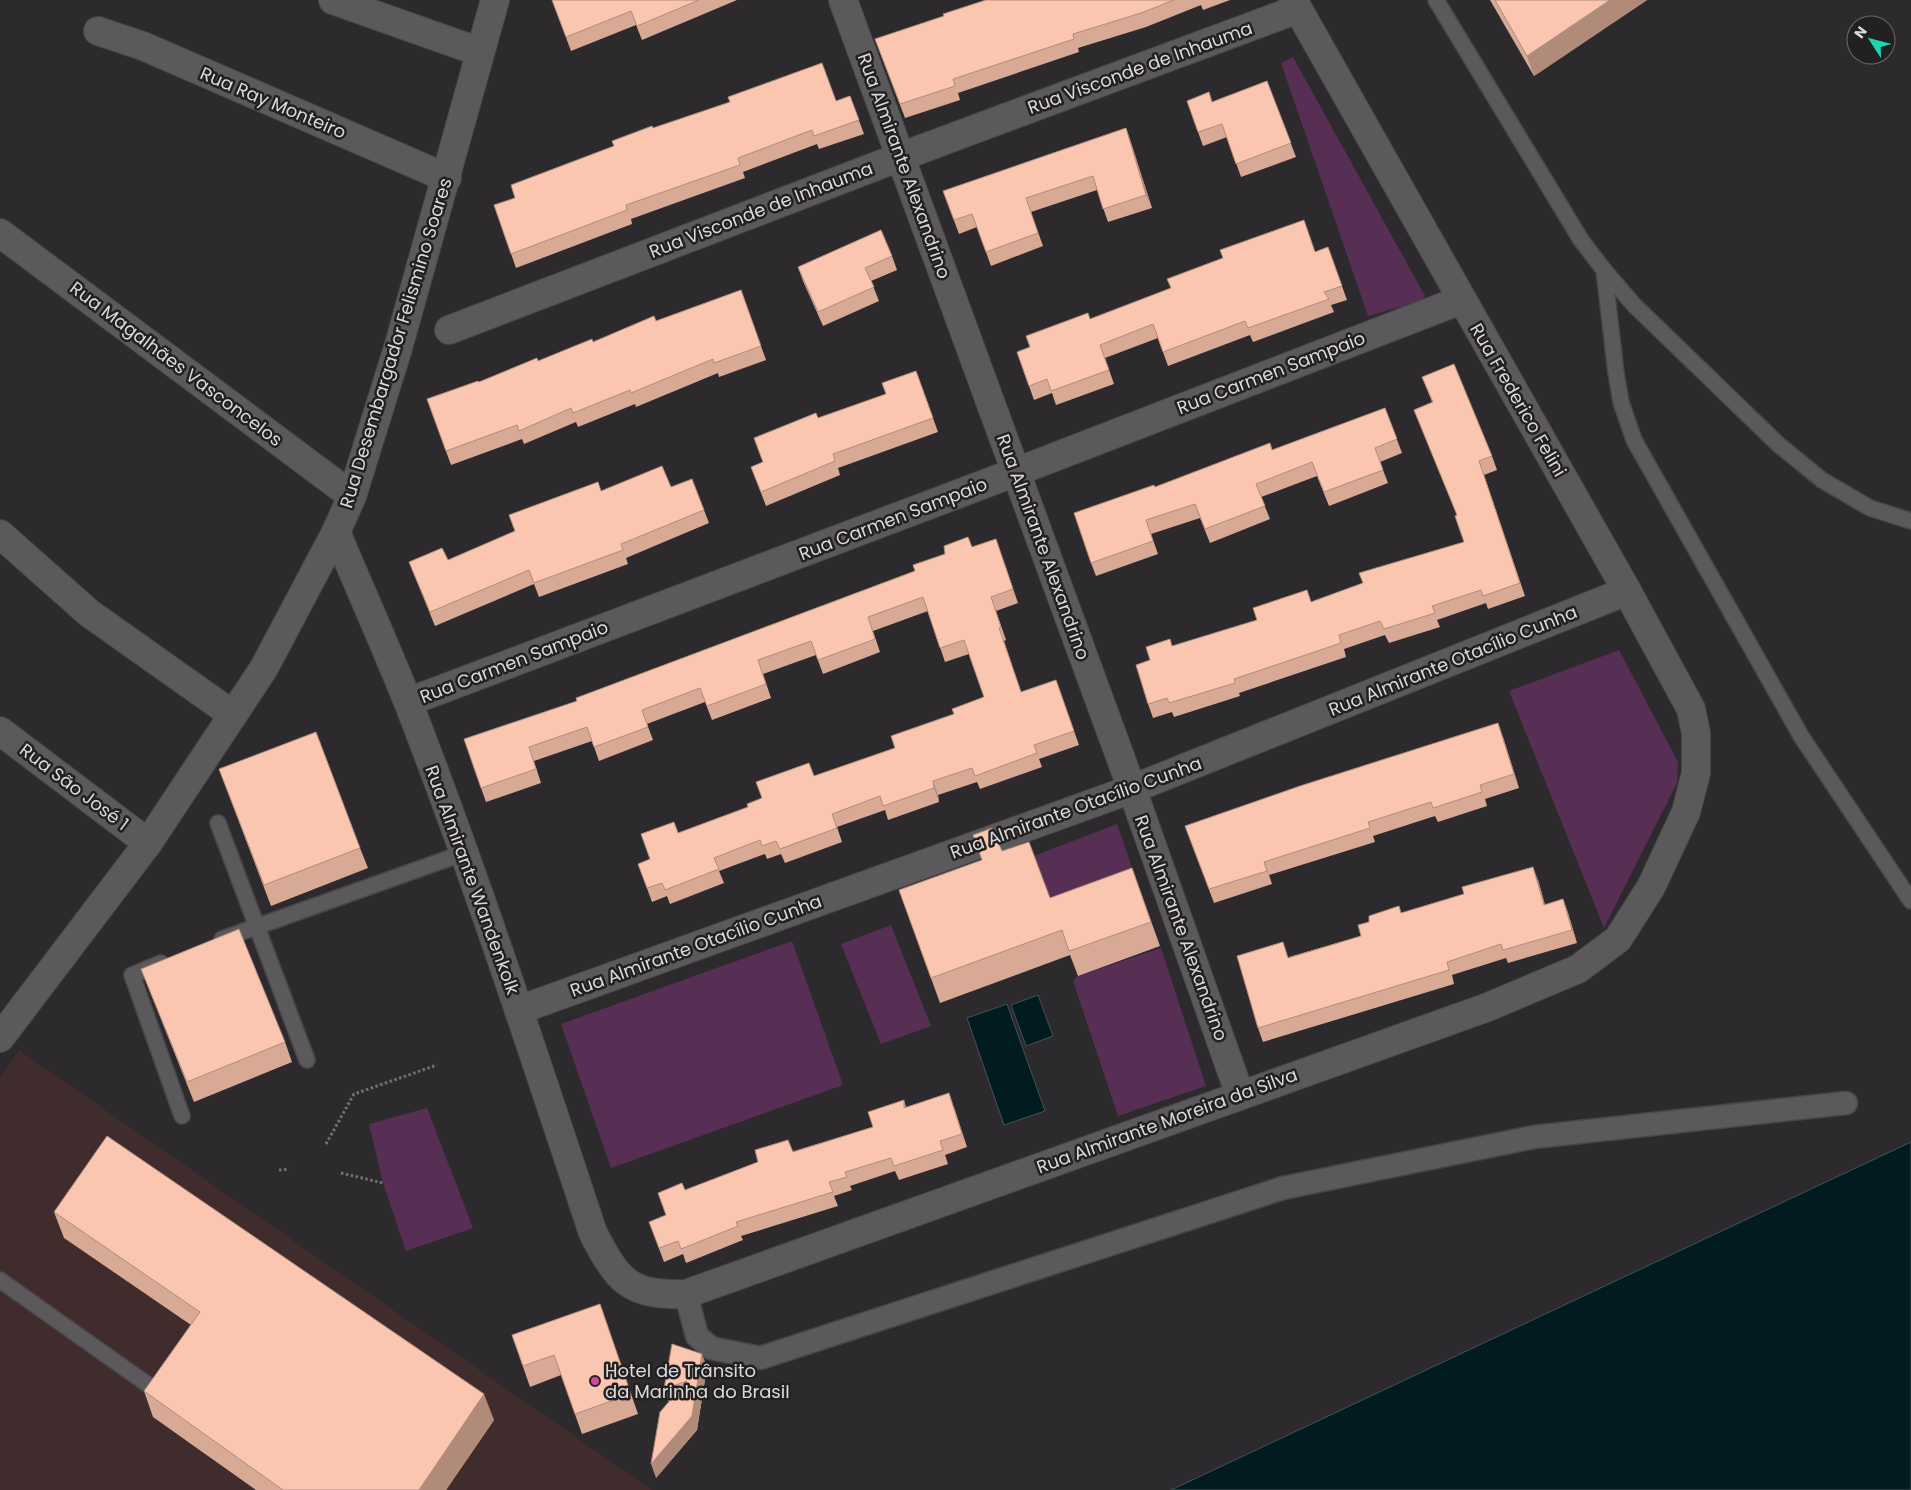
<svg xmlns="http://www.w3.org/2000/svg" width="1911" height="1490" font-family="Poppins,sans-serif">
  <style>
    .industrial { fill: #402c2c }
    .green { fill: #572f55 }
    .water { fill: #011b20; stroke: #425458 }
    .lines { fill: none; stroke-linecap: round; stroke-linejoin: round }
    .service-casing { stroke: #484648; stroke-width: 18 }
    .pedestrian-casing { stroke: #484648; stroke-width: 25 }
    .minor-casing { stroke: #484648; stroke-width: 30 }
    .tertiary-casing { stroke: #484648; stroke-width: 30 }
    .path { stroke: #737173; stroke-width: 3; stroke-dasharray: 2.5 2.5; stroke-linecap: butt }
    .service { stroke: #5c595c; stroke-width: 15 }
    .pedestrian { stroke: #5c595c; stroke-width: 22 }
    .minor { stroke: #5c595c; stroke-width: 28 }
    .tertiary { stroke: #5c595c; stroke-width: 28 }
    .wall { fill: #d8aa96 }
    .shaded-wall { fill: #b08b7a }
    .building { fill: #fbc6af; stroke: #b08b7a }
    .hotel-dot { fill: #d1479c; stroke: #232022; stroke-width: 2 }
    .labels { text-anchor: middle; stroke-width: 5; stroke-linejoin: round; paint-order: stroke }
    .street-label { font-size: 18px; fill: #dbd9db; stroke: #232022 }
    .poi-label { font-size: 18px; fill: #dbd9db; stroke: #232022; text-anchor: start }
  </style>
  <rect width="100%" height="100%" fill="#2c2a2c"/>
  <path class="industrial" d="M19 1050 652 1490H0V1078Z"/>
  <g class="green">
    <path d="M1293 57 1425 296 1421 301 1368 316 1281 63Z"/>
    <path d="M1619 650 1678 762 1677 783 1604 928 1509 691Z"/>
    <path d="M1117 824 1141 893 1059 923 1026 859Z"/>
    <path d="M891 925 931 1026 881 1044 841 944Z"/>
    <path d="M792 941 843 1085 611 1168 561 1024Z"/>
    <path d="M1161 948 1206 1086 1118 1116 1073 981 1078 976Z"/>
    <path d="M427 1108 473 1228 406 1251 383 1183 369 1124Z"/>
  </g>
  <g class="water">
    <path d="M1038 995 1053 1036 1026 1046 1011 1005Z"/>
    <path d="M1007 1004 1045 1111 1004 1125 967 1018Z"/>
    <path d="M1911 1142V1490H1171Z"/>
  </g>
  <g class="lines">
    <g class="service-casing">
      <g id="service">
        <path d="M1436 0 1581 240 1604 270 1634 305 1779 445 1822 480 1870 508 1911 521"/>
        <path d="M1604 270 1616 373 1621 402 1634 440 1801 736 1911 901"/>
        <path d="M218 823 307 1060"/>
        <path d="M222 939 464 853"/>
        <path d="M161 963 132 975 182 1116"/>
        <path d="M0 1280 147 1384"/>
      </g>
    </g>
    <g class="pedestrian-casing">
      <path id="pedestrian" d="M686 1294 697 1336 711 1348 760 1358 1283 1188 1534 1137 1846 1103"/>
    </g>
    <g class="minor-casing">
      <g id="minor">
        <path d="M333 0 480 52"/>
        <path d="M843 0 1132 789 1240 1095"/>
        <path d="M98 31 143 46 447 178"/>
        <path d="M0 233 352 496"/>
        <path d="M449 330 900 157 1298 9"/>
        <path d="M336 532C360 589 385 645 408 702 476 877 534 1055 593 1233 618 1281 629 1296 686 1294L1488 1007 1578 969 1618 939 1651 887 1686 812 1696 773V733L1691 709 1627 591 1293 0"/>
        <path d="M0 534 89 613 233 715"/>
        <path d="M408 702 1016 472 1461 300"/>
        <path d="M0 731 148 843"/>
        <path d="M519 1010 1132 789 1627 591"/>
      </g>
    </g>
    <g class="tertiary-casing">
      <path id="tertiary" d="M0 1038 148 843 264 668 336 532 352 496 398 348 495 0"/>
    </g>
    <g class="path">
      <path d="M326 1144 354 1094 437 1065"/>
      <path d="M279 1170 289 1169"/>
      <path d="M341 1173 383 1183"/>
    </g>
    <use href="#service" class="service"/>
    <use href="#pedestrian" class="pedestrian"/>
    <use href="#minor" class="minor"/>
    <use href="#tertiary" class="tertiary"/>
  </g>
  <g class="wall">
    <path d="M552 0H737L642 40 636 25 571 51Z"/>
    <path d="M986 0H1230L1203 10 1201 5 1146 27 1078 48 1079 52 958 93 960 100 905 118 875 39 944 16Z"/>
    <path d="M1490 0H1647L1534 76Z"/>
    <path d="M1267 81 1296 157 1241 177 1227 137 1203 146 1187 101 1212 102Z"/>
    <path d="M850 96 864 134 819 149 817 144 743 172 745 178 631 219 632 224 516 268 494 205 515 198 614 146 653 128 836 101Z"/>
    <path d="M1126 128 1152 208 1108 222 1097 190 1031 212 1043 246 991 266 977 227 959 234 943 191Z"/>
    <path d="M1328 247 1347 300 1331 305 1334 312 1253 342 1250 335 1168 366 1158 338 1105 358 1114 384 1056 405 1052 393 1034 400 1017 352 1030 347 1090 319 1315 252Z"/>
    <path d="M892 256 897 270 871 281 879 301 823 326 803 281 798 267Z"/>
    <path d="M741 290 766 360 719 377 718 373 636 407 635 404 578 427 576 422 524 444 522 439 451 465 427 399 479 382 593 342 656 321Z"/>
    <path d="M916 371 938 432 838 468 840 475 766 506 751 467 763 462 754 438 818 418 886 394Z"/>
    <path d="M1422 377 1492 456 1497 470 1484 475 1525 596 1488 609 1486 603 1437 620 1440 627 1389 643 1385 635 1344 649 1346 657 1239 693 1240 696 1174 717 1172 712 1153 718 1148 704 1173 646 1257 620 1311 602 1363 583 1464 542 1457 515 1414 410 1432 402Z"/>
    <path d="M1385 408 1402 453 1380 462 1388 483 1329 506 1317 476 1261 497 1270 519 1210 543 1200 518 1151 534 1158 554 1096 576 1091 563 1155 487 1272 450Z"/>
    <path d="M671 487 704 510 709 523 626 558 628 564 539 597 534 584 435 626 409 562 448 560 515 531 601 491Z"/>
    <path d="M996 539 1018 603 996 611 1006 640 1004 641 1021 692 1056 680 1079 745 1039 759 1042 767 980 789 977 782 938 795 939 802 888 820 885 810 837 827 842 842 785 863 781 854 767 859 765 854 719 871 724 883 670 904 667 896 652 902 638 864 650 859 678 833 748 807 762 798 814 776 895 748 984 697 969 654 945 662 928 611 873 631 880 652 823 674 816 655 763 674 771 698 712 720 705 702 647 724 653 740 599 761 592 741 534 761 541 783 486 802 481 788 577 701 915 571 972 547Z"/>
    <path d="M1503 737 1519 788 1485 799 1487 806 1438 822 1435 816 1373 836 1375 842 1269 875 1272 884 1214 903 1185 826Z"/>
    <path d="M219 769 360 848 368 868 271 906Z"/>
    <path d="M1002 851 1050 898 1132 868 1160 946 1078 976 1070 955 940 1003 899 890 982 860Z"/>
    <path d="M1538 880 1545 905 1563 899 1568 913 1577 943 1508 963 1506 958 1452 975 1454 984 1263 1042 1258 1028 1289 957 1361 936 1402 913Z"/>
    <path d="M141 969 285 1042 292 1062 194 1102Z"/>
    <path d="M904 1100 906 1107H954L967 1147 945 1155 948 1164 899 1180 895 1171 850 1186 852 1190 834 1196 838 1206 741 1236 743 1240 686 1263 683 1254 664 1262 649 1222 666 1216 685 1190 758 1162 873 1127Z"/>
    <path d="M54 1212 494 1420 446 1490H256L153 1417 144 1391 191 1325 64 1238Z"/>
    <path d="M600 1304 638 1414 582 1434 561 1375 530 1387 512 1335Z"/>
    <path d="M707 1367 697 1430 656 1478 669 1402 664 1389Z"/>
  </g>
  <g class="shaded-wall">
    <path d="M1610 0H1647L1534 76 1527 56Z"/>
    <path d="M1126 128 1131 142 1152 208 1146 195Z"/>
    <path d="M1498 723 1503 737 1519 788 1514 774Z"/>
    <path d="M933 781 938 795 939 802 934 788Z"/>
    <path d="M1264 862 1269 875 1272 884 1267 871Z"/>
    <path d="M1533 867 1538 880 1549 919 1544 905Z"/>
    <path d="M1563 899 1568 913 1577 943 1572 930Z"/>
    <path d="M702 1354 707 1367 697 1430 656 1478 651 1464Z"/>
    <path d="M484 1394 494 1420 446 1490H419Z"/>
  </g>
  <g class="building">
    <path d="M552 0H699L637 26 631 11 566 37Z"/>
    <path d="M986 0H1174L1141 13 1073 34 1074 39 953 79 955 86 900 104 875 39 944 16 943 14Z"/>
    <path d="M1495 0H1610L1527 56Z"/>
    <path d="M822 63 836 101 850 96 859 120 814 136 812 130 738 158 740 165 626 205 627 210 511 254 494 205 515 198 511 185 614 146 612 141 652 126 653 128 730 102 728 97Z"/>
    <path d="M1267 81 1291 143 1236 164 1222 124 1198 132 1187 101 1209 92 1212 102Z"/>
    <path d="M1126 128 1146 195 1103 209 1093 176 1026 198 1038 233 986 252 972 214 954 220 943 191Z"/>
    <path d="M1304 220 1315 252 1328 247 1342 286 1324 292 1329 299 1248 328 1245 321 1163 352 1153 324 1100 345 1109 370 1051 391 1047 379 1029 386 1017 352 1030 347 1026 336 1088 313 1090 319 1171 288 1167 279 1223 258 1220 250Z"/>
    <path d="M881 230 892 256 865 268 874 287 818 312 798 267Z"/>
    <path d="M741 290 761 346 714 363 713 359 631 393 630 390 573 413 571 408 519 431 517 425 446 451 427 399 478 381 479 382 537 358 538 361 592 339 593 342 654 316 656 321Z"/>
    <path d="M1454 364 1492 456 1479 461 1520 583 1483 596 1481 590 1432 606 1435 613 1384 629 1380 621 1339 635 1341 643 1234 679 1235 683 1169 703 1167 698 1148 704 1136 665 1150 660 1146 647 1170 639 1172 646 1257 620 1253 608 1307 590 1311 602 1363 583 1359 573 1464 542 1455 516 1457 515 1414 410 1433 402 1422 377Z"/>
    <path d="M916 371 933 418 833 454 835 461 761 492 751 467 763 462 754 438 816 413 818 418 886 394 882 383Z"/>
    <path d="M1385 408 1397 439 1375 448 1383 470 1324 492 1312 462 1256 484 1265 506 1205 529 1195 504 1146 520 1153 541 1091 563 1074 513 1154 485 1155 487 1270 443 1272 450Z"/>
    <path d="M662 466 671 487 692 479 704 510 621 544 623 550 534 583 529 570 430 612 409 562 442 548 448 560 515 531 509 515 598 482 601 491Z"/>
    <path d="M968 537 972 547 996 539 1013 589 991 597 1001 627 999 628 1021 692 1056 680 1074 731 1034 745 1037 753 975 776 972 768 933 781 934 788 883 806 880 796 832 814 837 828 780 849 776 841 762 846 760 840 714 858 719 869 665 890 662 883 647 888 638 864 650 859 641 834 674 822 678 833 748 807 747 804 762 798 756 782 809 763 814 776 895 748 891 736 954 714 952 709 984 697 964 640 940 648 923 597 868 617 875 639 818 660 811 641 758 660 766 684 707 706 700 688 642 710 648 727 594 747 587 727 529 747 536 769 481 788 464 739 577 701 576 698 915 571 913 565 945 554 944 546Z"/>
    <path d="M1498 723 1514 774 1480 785 1482 792 1433 808 1431 802 1368 822 1370 828 1264 862 1267 871 1209 889 1185 826 1300 786Z"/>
    <path d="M316 732 360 848 264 885 219 769Z"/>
    <path d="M992 828 1002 851 1029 842 1050 898 1132 868 1151 922 1069 951 1062 930 931 978 899 890 982 860 973 835Z"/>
    <path d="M1533 867 1544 905 1563 899 1572 930 1503 950 1501 944 1447 962 1449 970 1258 1028 1237 956 1283 942 1288 958 1361 936 1358 925 1369 922V916L1399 906 1401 913 1464 894 1462 887Z"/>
    <path d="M239 929 285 1042 187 1082 141 969Z"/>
    <path d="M949 1093 962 1134 940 1141 943 1150 894 1166 891 1158 845 1172 847 1177 829 1182 833 1192 736 1222 738 1226 681 1249 678 1241 659 1248 649 1222 666 1215 658 1193 682 1183 685 1190 758 1162 755 1150 788 1140 793 1152 873 1127 868 1112 904 1100V1108Z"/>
    <path d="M107 1136 484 1394 419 1490H283L144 1391 200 1312 54 1212Z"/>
    <path d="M600 1304 631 1394 575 1414 554 1355 523 1366 512 1335Z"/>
    <path d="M672 1344 702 1354 692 1416 651 1464 660 1412 687 1381 664 1389Z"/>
  </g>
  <circle class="hotel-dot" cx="595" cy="1381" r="5"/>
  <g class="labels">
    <g class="street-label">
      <text transform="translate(1140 68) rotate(-20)" y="6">Rua Visconde de Inhauma</text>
      <text transform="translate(273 103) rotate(23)" y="6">Rua Ray Monteiro</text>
      <text transform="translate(904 166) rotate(70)" y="6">Rua Almirante Alexandrino</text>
      <text transform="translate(761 210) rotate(-21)" y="6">Rua Visconde de Inhauma</text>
      <text transform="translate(396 343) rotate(-73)" y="6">Rua Desembargador Felismino Soares</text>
      <text transform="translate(176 364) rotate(37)" y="6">Rua Magalhães Vasconcelos</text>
      <text transform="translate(1271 373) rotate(-21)" y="6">Rua Carmen Sampaio</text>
      <text transform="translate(1518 400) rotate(60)" y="6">Rua Frederico Felini</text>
      <text transform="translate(893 519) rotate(-21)" y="6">Rua Carmen Sampaio</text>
      <text transform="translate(1043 547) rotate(70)" y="6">Rua Almirante Alexandrino</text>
      <text transform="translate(1453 661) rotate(-22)" y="6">Rua Almirante Otacílio Cunha</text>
      <text transform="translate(514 662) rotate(-21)" y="6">Rua Carmen Sampaio</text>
      <text transform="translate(74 787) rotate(37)" y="6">Rua São José 1</text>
      <text transform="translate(1076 808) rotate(-20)" y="6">Rua Almirante Otacílio Cunha</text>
      <text transform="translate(472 880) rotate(70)" y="6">Rua Almirante Wandenkolk</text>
      <text transform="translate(1181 928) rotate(70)" y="6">Rua Almirante Alexandrino</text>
      <text transform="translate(696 946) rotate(-20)" y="6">Rua Almirante Otacílio Cunha</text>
      <text transform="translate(1167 1121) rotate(-20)" y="6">Rua Almirante Moreira da Silva</text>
    </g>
    <g class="poi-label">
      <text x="605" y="1377">Hotel de Trânsito<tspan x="605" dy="21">da Marinha do Brasil</tspan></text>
    </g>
  </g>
  <g transform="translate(1871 40) rotate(306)"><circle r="24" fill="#232022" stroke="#6d6a6c"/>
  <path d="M0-4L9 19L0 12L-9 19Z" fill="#1fd5b0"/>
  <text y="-8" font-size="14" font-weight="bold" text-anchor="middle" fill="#dbd9db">N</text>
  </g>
</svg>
